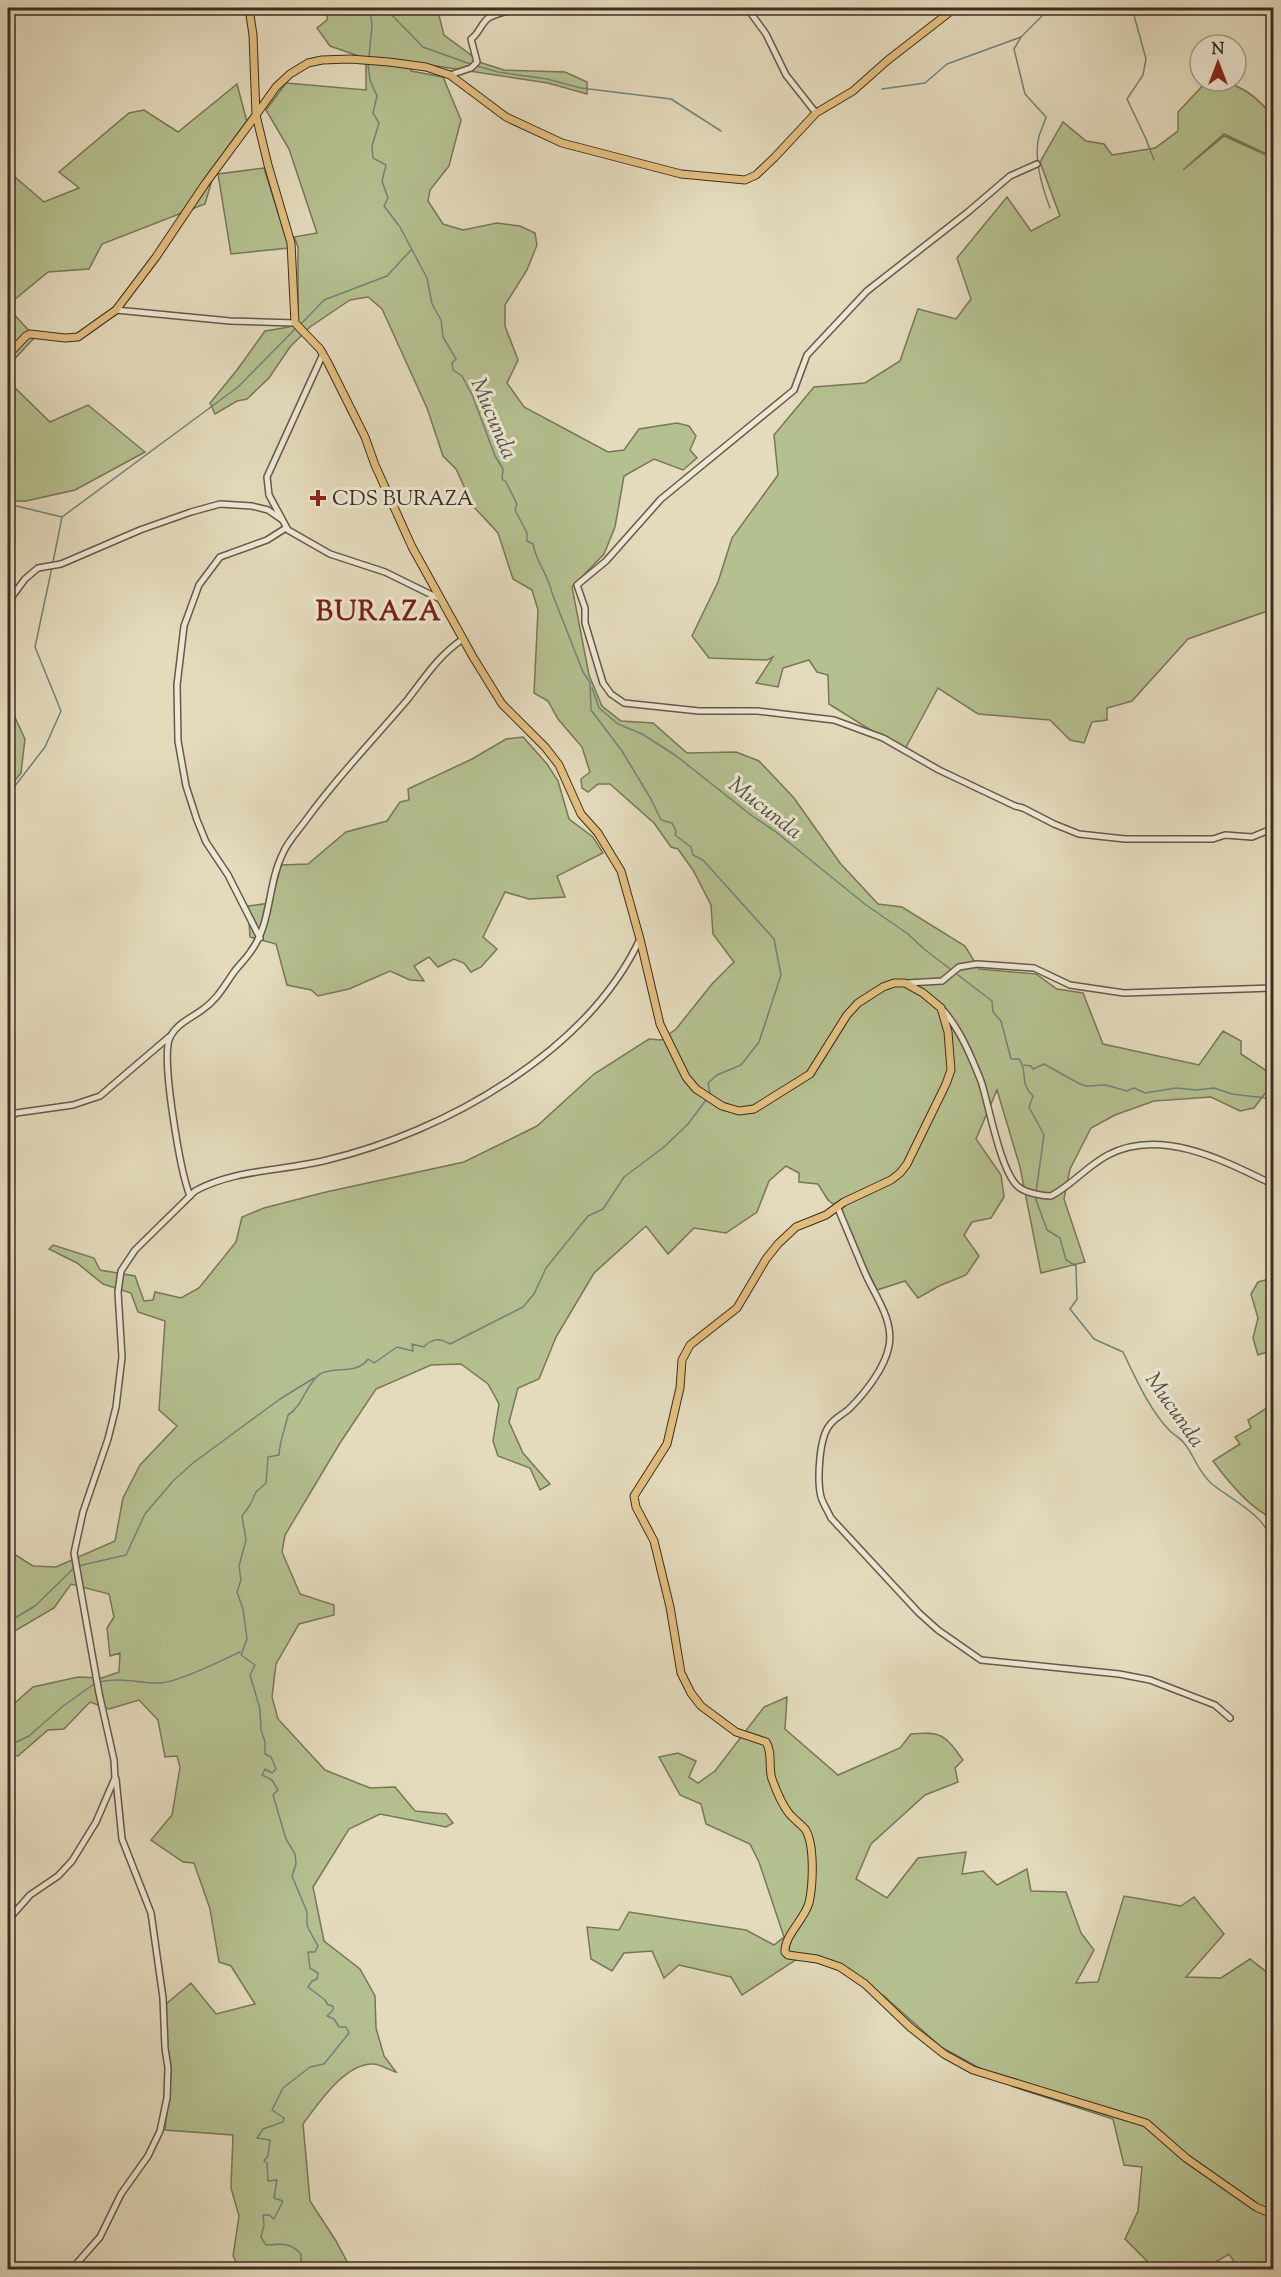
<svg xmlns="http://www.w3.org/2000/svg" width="1281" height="2277" font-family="'Sorts Mill Goudy',serif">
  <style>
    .green { fill: #b5c090; stroke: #787759; stroke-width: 1.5 }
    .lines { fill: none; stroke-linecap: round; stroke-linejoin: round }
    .stream { stroke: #718379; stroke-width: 1.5 }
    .minor-casing { stroke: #665949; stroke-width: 8 }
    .major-casing { stroke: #3c2e22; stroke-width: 9 }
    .minor { stroke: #ede8d4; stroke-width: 5 }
    .major { stroke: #e2be7e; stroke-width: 7 }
    .poi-dot { fill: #8f2418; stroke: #ede8d4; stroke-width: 2 }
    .labels { text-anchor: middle; stroke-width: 6; stroke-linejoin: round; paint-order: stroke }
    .poi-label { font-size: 21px; fill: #3c2e22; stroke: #ede8d4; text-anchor: start }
    .water-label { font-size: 22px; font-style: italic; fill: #525146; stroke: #ede8d4 }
    .district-label { font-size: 27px; font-weight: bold; letter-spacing: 1.5px; fill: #7a1f14; stroke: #ede8d4 }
  </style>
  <rect width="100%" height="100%" fill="#e4dbbd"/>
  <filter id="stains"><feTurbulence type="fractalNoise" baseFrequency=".00333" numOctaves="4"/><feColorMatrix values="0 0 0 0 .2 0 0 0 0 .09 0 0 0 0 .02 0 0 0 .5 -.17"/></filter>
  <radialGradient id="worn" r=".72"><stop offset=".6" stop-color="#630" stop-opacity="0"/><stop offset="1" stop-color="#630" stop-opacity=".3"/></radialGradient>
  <g class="green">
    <path d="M328 8H437L444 35 482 63 504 70 565 72 587 82V94L548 83 410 62 411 71 443 77 461 120 449 166 430 190 428 201 443 224 463 230 497 223 520 226 535 233 537 245 527 270 505 305V326L518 360 507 383 524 407 608 452 624 450 639 429 677 423 689 426 696 436 690 450 697 458 683 470 654 459 624 476 615 527 604 554 572 587 589 675 602 706 621 721 653 723 687 753 736 752 759 761 794 798 840 863 878 904 902 907 965 946 979 969 1036 974 1057 989 1083 993 1103 1044 1199 1065 1223 1031 1241 1041V1054L1273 1075V1083L1254 1108 1240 1111 1211 1097 1154 1101 1115 1115 1091 1128 1070 1169 1064 1199 1085 1262 1041 1273 1020 1167 997 1090 976 1139 1001 1175 1004 1197 991 1218 972 1222 964 1235 979 1256 966 1275 939 1286 918 1298 905 1281 877 1290 837 1207 828 1200 818 1184 799 1182V1173L786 1166 769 1181 757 1212 726 1233 694 1228 668 1254 646 1226 594 1273 556 1337 539 1379 518 1388 509 1422 523 1453 550 1484 540 1490 530 1468 498 1456 493 1441 499 1404 488 1384 461 1364 431 1365 376 1389 340 1443 285 1535 282 1552 300 1594 334 1605V1615L299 1624 276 1664 272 1697 278 1719 325 1770 370 1788 395 1787 415 1811 446 1814 453 1823 446 1827 380 1814 349 1829 313 1887 324 1941 360 1969 375 1996 376 2028 384 2056 396 2072C389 2070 380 2064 373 2064 345 2063 318 2104 303 2124L310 2201 336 2241 351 2269H240L233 2256 239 2216 231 2188 233 2135 165 2130 171 2072 167 2045 166 2004 191 1983 216 2014 255 2004 231 1966 219 1962 210 1909 194 1863 183 1862 151 1840 172 1815 180 1767 177 1756 165 1757 158 1720 139 1700 109 1709 90 1702 64 1729 48 1730 18 1756 8 1754V1709L33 1687 78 1677 102 1678 119 1672 120 1653 110 1656 107 1628 114 1617 109 1594 71 1584 54 1608 13 1632H8V1550L33 1566 56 1567 115 1541 123 1498 140 1465 177 1426 159 1410 165 1321 138 1312 131 1293 103 1284 77 1263 49 1249 53 1245 94 1258 100 1270 135 1276 144 1301 153 1300 155 1292 181 1298 199 1288 236 1242 242 1217 264 1208 326 1192 464 1162 537 1126 594 1074 649 1039 661 1040 676 1029 712 984 734 962 713 934 711 905 693 870 678 849 671 847 654 823 610 784H598L588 792 582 788 581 779 590 772 582 747 558 719 548 701 534 693 538 610 532 590 513 579 498 533 473 506 456 469 443 456 427 408 382 309 368 297 350 300 310 327 290 347 269 378 247 399 237 401 215 414 210 403 237 370 265 331 289 327 298 312V247L294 237 317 233 289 149 266 110 286 83 366 90V65L356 55 330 46 317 28 327 20Z"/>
    <path d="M1207 81C1238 81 1254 94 1273 116V157L1224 134 1183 170 1224 136 1273 158V609L1188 639 1132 701 1107 708V720L1092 722 1084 743 1070 740 1050 720 978 714 938 688 904 751 829 704 828 675 817 672 809 660 783 668 778 687 756 683 773 657 767 660 709 658 692 636 718 582 732 538 778 475 774 435 814 387 865 383 900 361 918 309 956 319 971 299 957 258 1007 197 1031 231 1060 216 1040 162 1063 122 1086 141 1104 144 1112 155 1155 148 1178 131V112Z"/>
    <path d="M237 84 247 122 212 180 205 204 102 244 89 269 48 272 8 305V184L16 178 44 202 79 188 59 172 129 113 144 110 178 132Z"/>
    <path d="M264 168 289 248 231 254 218 174Z"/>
    <path d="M8 308 35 337 8 366Z"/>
    <path d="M8 381 50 422 88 405 145 452 75 490 26 501H8Z"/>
    <path d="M8 702 25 739 21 773 8 789Z"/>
    <path d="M523 737 547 764 558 781 569 819 593 837 603 853 557 876 565 897 529 899 505 892 483 937 497 949 481 967 471 972 464 963 454 959 438 967 429 957 414 966 424 981 410 980 390 971 349 989 318 996 311 990 287 985 276 944 250 937 248 906 270 903 281 865 308 864 346 832 387 821 400 802 409 800 408 789 472 759 506 739Z"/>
    <path d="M1273 1278V1350L1258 1355 1253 1338 1258 1318 1251 1294 1258 1282Z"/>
    <path d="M1273 1404V1518C1251 1510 1227 1480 1213 1461L1240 1444 1235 1437 1251 1428 1248 1420Z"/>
    <path d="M787 1697 785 1729 838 1775 900 1748 911 1734C942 1731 945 1735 963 1760L955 1768 958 1782 925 1795 871 1844 856 1879 887 1898 918 1858 966 1852 962 1874 983 1871 997 1885 1027 1869 1031 1891 1066 1892 1081 1933 1094 1950 1076 1983 1098 1982 1124 1896 1181 1906 1194 1897 1224 1934 1186 1977 1221 1978 1250 1959 1273 1977V2269H1239L1229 2254 1204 2269H1155L1125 2239 1138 2211 1142 2167 1124 2165 1113 2119 1014 2087 941 2047 884 1996 847 1974 803 1955 742 1995 731 1977 679 1965 664 1978 652 1951 624 1953 612 1971 591 1959 587 1927 619 1930 629 1912 746 1930 774 1945 784 1937 759 1862 750 1844 706 1824 701 1804 680 1795 659 1757 678 1753 696 1761 689 1777 698 1783 715 1771 764 1707Z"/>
  </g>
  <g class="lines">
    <g class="stream">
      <path d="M385 8 423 47 473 65"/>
      <path d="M1132 8 1146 59 1143 75 1127 99 1146 139 1154 160"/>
      <path d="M1021 37 1014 49 1025 94 1046 117C1044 124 1041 130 1039 136 1033 159 1042 187 1050 208"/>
      <path d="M369 57 372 26 370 8"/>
      <path d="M368 64 370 80 377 96 373 113 379 123 372 146 373 158 386 165 382 181 388 198 384 206 400 227 427 278 432 304 441 320 443 337 456 359 452 363 453 370 462 376 473 397 495 456 503 469 502 479 506 482 517 504 515 510 527 533V541L533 544C536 562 549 576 552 593L583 672 589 681"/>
      <path d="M477 66 498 72 547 79 581 88 671 99 721 131"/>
      <path d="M882 89 925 83 947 64 1021 37 1050 8"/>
      <path d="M301 324 324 300 387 276 411 250"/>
      <path d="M8 504 62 517"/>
      <path d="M53 562 62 517 238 387 297 327"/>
      <path d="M590 682 591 710 622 751 651 799 661 820 672 823 676 831 675 835 691 847 693 855 703 860 774 939 781 975 759 1042 741 1065 717 1075 708 1083 710 1093"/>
      <path d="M592 688 599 708 618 724 642 734 675 755 751 815 776 832 866 905 908 934 924 949 992 1001 993 1012 1001 1021 1011 1059H1019C1029 1073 1018 1081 1033 1096L1029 1107 1044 1135 1036 1192"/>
      <path d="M8 795 45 747 61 711 35 647 52 567"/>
      <path d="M1024 1065 1031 1066 1033 1069 1044 1064 1078 1083 1086 1086 1106 1085 1127 1091 1134 1088 1145 1093 1176 1088 1196 1090 1214 1088 1232 1094 1274 1099"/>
      <path d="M1035 1197 1047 1230 1060 1238 1066 1260 1076 1266 1077 1299 1070 1309 1094 1339 1123 1352C1136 1379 1149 1409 1170 1431 1174 1435 1180 1438 1184 1443 1195 1456 1197 1471 1212 1484 1229 1498 1268 1517 1270 1540L1274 1543"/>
      <path d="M78 1566 126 1555 145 1514 173 1481 193 1463 280 1399 314 1378"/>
      <path d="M8 1622 35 1606 74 1568"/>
      <path d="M98 1682C124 1677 136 1683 160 1683 177 1683 223 1660 240 1652"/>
      <path d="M8 1746 29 1736 63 1706 94 1684"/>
      <path d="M302 2262 321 2270"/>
      <path d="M294 2270 301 2261V2254C291 2242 281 2244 266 2245L261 2237 264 2225 263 2215H269L274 2219 283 2201 274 2198 277 2180 268 2181 267 2163 264 2161 268 2156 270 2140 257 2138 263 2129 283 2122 284 2118 272 2110 283 2088 310 2067 324 2064 349 2033 346 2027H339L334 2019 327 2016 333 2010V2006L328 2005 325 2000 308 1987 312 1981 317 1979 318 1973 310 1968 308 1952H315L318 1946 307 1926V1912L292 1876 296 1864 295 1854 286 1839 273 1795 278 1790 272 1780 262 1775 265 1769 272 1773 276 1769 271 1757 265 1754V1742L261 1730 260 1709 250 1675 255 1665 241 1655 247 1639 243 1609 237 1592 241 1580 239 1566 246 1540 242 1516 250 1505 256 1492 266 1483 268 1457 279 1455C280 1439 285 1429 288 1415 303 1406 307 1382 320 1374 336 1366 357 1375 368 1359L374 1363 397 1347 413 1351 412 1344 424 1347C432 1338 440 1338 450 1344L523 1307 534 1294 546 1268 588 1216 603 1209 624 1177 664 1147 688 1124 706 1100"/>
    </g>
    <g class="minor-casing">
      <g id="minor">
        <path d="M747 8 766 34 786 75 816 113"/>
        <path d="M450 75 471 68 477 62 471 39C480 33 481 22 490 17 499 13 510 11 519 8"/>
        <path d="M1037 164 1010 176 968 212 867 291 807 355 794 390 661 499 606 561 577 585 585 608V623L603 683 611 694 624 703 699 711H757L834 720 883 738 939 770 1015 806 1023 808 1054 824 1079 834 1125 839H1213L1225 835 1252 837 1274 828"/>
        <path d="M116 310 230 321 295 323"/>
        <path d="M323 354 267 477 269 495 288 530 330 554 385 572 440 599"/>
        <path d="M8 602 25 579 38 568 61 564 140 530 191 512 220 504 252 506 268 510 281 519"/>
        <path d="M260 938 228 875 206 842 197 820 186 786 178 741 177 685 184 626 199 585 220 557 267 540 286 528"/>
        <path d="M907 983 942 981 959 967 977 964 1034 968 1070 985 1124 993 1274 988"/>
        <path d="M942 1009C960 1029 971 1056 981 1081 989 1105 1001 1176 1020 1188 1027 1193 1043 1196 1051 1196 1072 1185 1087 1166 1108 1155 1161 1127 1225 1161 1274 1185"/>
        <path d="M8 1119 16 1113 73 1105 100 1096 169 1037"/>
        <path d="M190 1196C180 1171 162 1063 169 1040 174 1025 191 1018 202 1010 217 1000 224 986 234 972 239 965 246 959 251 951 272 923 267 885 283 853 288 841 298 831 306 820 337 777 374 739 408 699 425 677 439 655 463 639"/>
        <path d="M837 1206C846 1228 856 1251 865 1273 875 1296 894 1320 889 1346 885 1368 865 1393 850 1408 844 1414 834 1418 829 1426 819 1439 817 1481 821 1497 823 1504 828 1511 831 1518L919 1613 938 1630 981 1660 1119 1674 1150 1680 1215 1705 1230 1718"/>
        <path d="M8 1920 30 1895 58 1876 72 1861 96 1822 115 1778 114 1760 99 1693 74 1553 83 1512 108 1439 116 1407 122 1357 118 1292 121 1271 135 1250 195 1191C235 1169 284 1171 327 1160 445 1132 587 1052 640 939"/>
        <path d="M71 2270 100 2237 121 2194 148 2156 160 2131 167 2098 168 2068 165 2048 163 1998 151 1913 122 1839 116 1779"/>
      </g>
    </g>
    <g class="major-casing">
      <g id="major">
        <path d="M955 8 888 60 853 91 816 113 774 158 756 175 745 180 681 174 562 143 506 117 450 75 426 67 389 62 350 59 322 60 308 63 290 74 276 87 256 115 268 165 291 243 295 323 320 349 328 363 365 437 375 465 412 547 473 657 502 704 545 747 559 765 581 814 598 833 621 871 640 939 660 1024 686 1077 696 1089 722 1106 739 1111 754 1109 810 1074 847 1015 858 1003 883 987 894 983H905L923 993 941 1008 948 1032 951 1070 946 1084 907 1164 900 1173 891 1180 844 1202 826 1215 796 1227 778 1244 766 1259 737 1308 690 1345 682 1360 680 1388 667 1444 634 1496 636 1507 654 1541 670 1607 681 1673 691 1693 701 1706 736 1732 766 1742C773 1753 768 1767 772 1779 776 1790 781 1803 788 1812 793 1819 800 1823 805 1829 815 1844 813 1885 809 1903 804 1920 784 1936 785 1952L788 1955 817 1959 840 1967 865 1984 910 2027 944 2054 973 2070 1146 2123 1186 2158 1256 2207 1274 2215"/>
        <path d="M8 355 26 336 30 334 65 338 78 337 116 310 156 257 205 184 256 115 253 35 249 8"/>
      </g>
    </g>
    <use href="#minor" class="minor"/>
    <use href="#major" class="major"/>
  </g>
  <path class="poi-dot" d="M315 489h6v6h6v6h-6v6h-6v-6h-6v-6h6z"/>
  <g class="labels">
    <g class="poi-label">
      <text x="332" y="505">CDS BURAZA</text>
    </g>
    <g class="water-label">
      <text transform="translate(495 418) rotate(67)" y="8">Mucunda</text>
      <text transform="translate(766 807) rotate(38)" y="8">Mucunda</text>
      <text transform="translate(1176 1409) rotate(55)" y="8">Mucunda</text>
    </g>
    <g class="district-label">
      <text x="379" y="620">BURAZA</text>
    </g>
  </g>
  <rect width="1281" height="2277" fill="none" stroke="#e4dbbd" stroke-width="30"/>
  <rect x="9" y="9" width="1263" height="2259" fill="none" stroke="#3c2e22" stroke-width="3"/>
  <rect x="15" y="15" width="1251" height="2247" fill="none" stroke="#3c2e22" stroke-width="1.5"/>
  <g transform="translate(1218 63)"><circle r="28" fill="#ede8d4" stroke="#a69e8d" stroke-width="1.5"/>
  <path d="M0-4.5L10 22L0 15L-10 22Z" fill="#8f2418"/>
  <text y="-9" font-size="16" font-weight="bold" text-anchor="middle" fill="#3c2e22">N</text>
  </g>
  <rect width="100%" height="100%" filter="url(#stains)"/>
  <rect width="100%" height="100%" fill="url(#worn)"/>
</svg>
